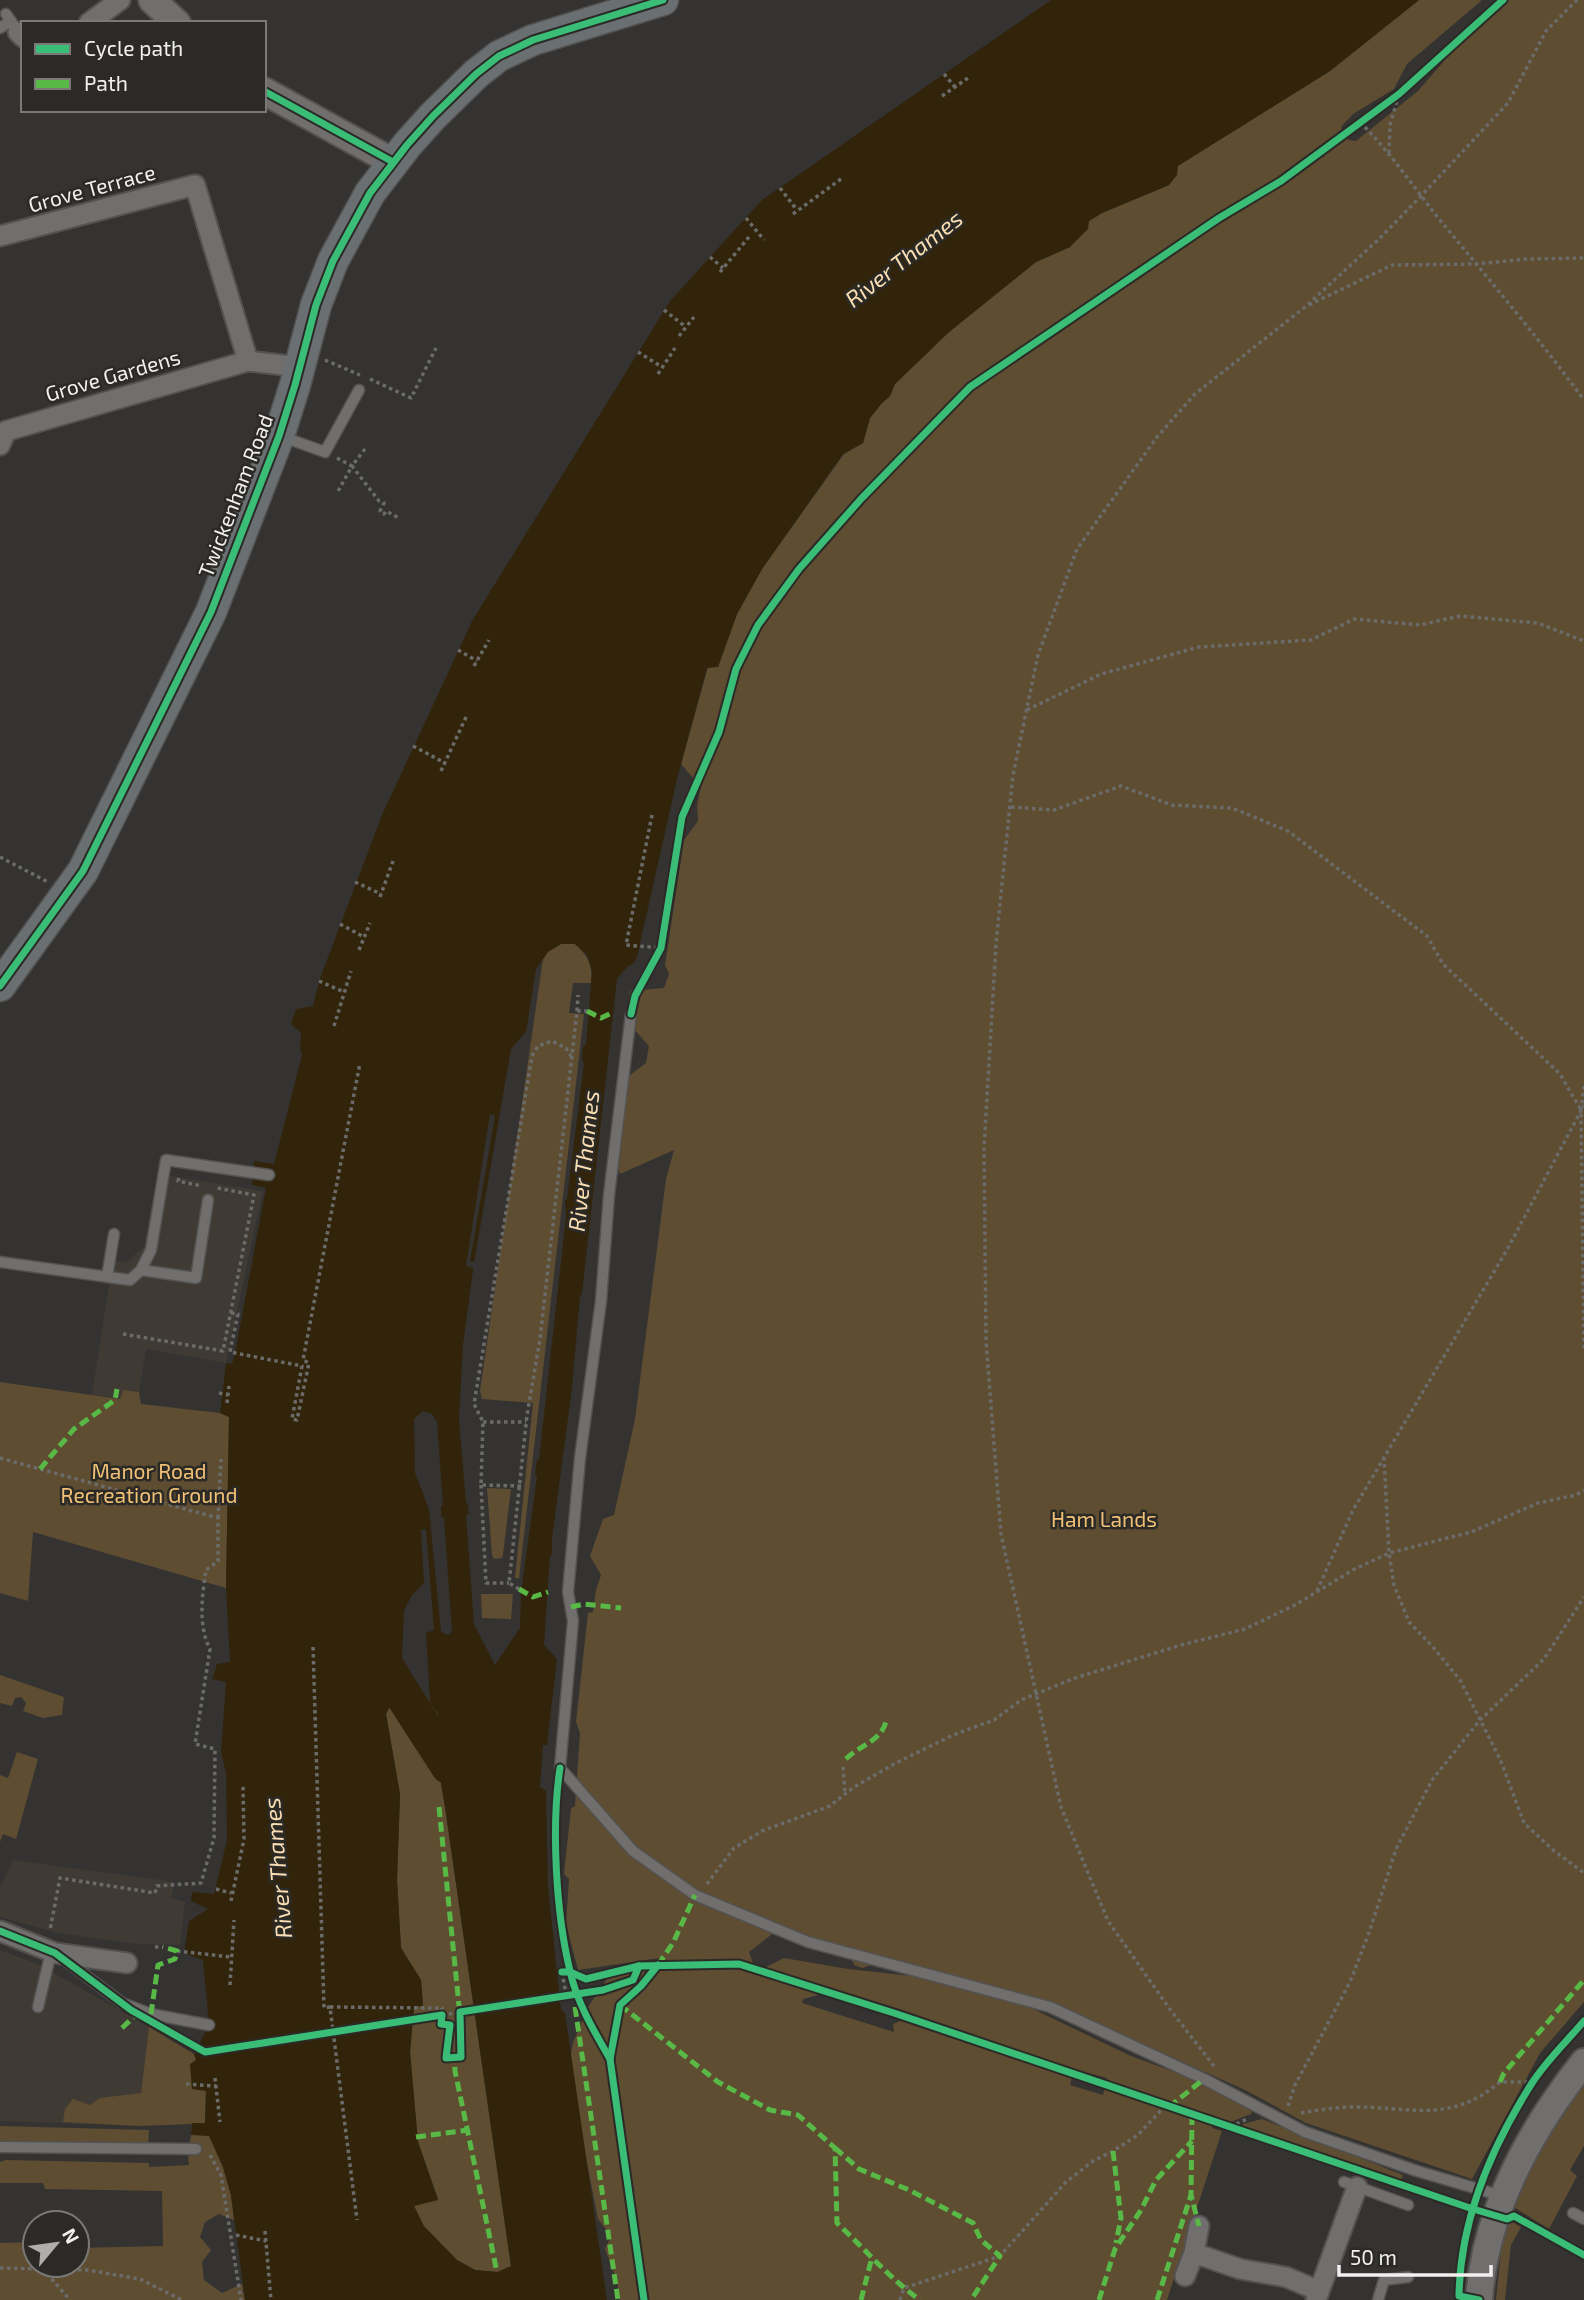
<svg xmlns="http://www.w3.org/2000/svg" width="1584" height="2300" font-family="'Exo 2',sans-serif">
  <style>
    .built { fill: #3f3b34 }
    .green { fill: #5e4d31; fill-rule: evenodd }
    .water { fill: #32240a; fill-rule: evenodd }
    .pier { fill: #343332 }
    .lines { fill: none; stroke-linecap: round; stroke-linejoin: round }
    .river { stroke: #32240a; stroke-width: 37 }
    .lane-casing { stroke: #535251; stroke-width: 13 }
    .street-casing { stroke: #535251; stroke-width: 23 }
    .secondary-casing { stroke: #535251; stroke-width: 30 }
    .primary-casing { stroke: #535251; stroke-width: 33 }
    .path { stroke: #6b6b6a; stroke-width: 3.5; stroke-dasharray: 3.5 3.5; stroke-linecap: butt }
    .lane { stroke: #706f6e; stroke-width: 10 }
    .street { stroke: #706f6e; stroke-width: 19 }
    .secondary { stroke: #706f6e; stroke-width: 26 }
    .primary { stroke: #6a7072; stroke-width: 30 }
    .path-bridge { stroke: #6b6b6a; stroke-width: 3.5; stroke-dasharray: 3.5 3.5; stroke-linecap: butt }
    .quiet { stroke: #58b947; stroke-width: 5; stroke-dasharray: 10 5; stroke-linecap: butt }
    .cycleway-casing { stroke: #2b2a27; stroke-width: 11 }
    .cycleway { stroke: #3abd76; stroke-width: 7 }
    .labels { text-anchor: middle; stroke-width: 5; stroke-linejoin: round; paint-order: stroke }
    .street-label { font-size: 21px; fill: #f1f0ef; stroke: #2b2a27 }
    .park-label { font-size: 21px; fill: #f1c175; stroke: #2b2a27 }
    .water-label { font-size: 23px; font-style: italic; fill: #faddb1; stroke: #2b2a27 }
  </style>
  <rect width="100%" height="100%" fill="#343332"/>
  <g class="built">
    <path d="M158 1174 263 1191 226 1363 146 1349 139 1392 123 1390 120 1399 92 1394 112 1266 114 1261 127 1262 144 1246Z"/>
    <path d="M13 1860 175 1882 171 1898 185 1902 180 1945 137 1944 58 1933 0 1917V1887Z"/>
    <path d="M0 1950 40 1965 149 2027 140 2102V2126L0 2121Z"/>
  </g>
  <g class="green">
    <path d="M1419 0H1482L1407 64 1394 89 1353 114 1341 127 1349 140 1356 141 1418 91 1497 0H1584V2002L1540 2053 1472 2179 1306 2123 1245 2090 1056 2005 963 1979V1989L1029 2007 1131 2056 1188 2077 1252 2111 1251 2114 1228 2123 1217 2119 1212 2128 1222 2131 1167 2300H620L617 2281 605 2249 611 2236 598 2219 568 2067 573 2043 588 2007 611 1973 666 1957 578 1970 566 1924 569 1879 564 1874 571 1808 575 1806 580 1733 576 1722 588 1613 593 1612 596 1590 601 1575 590 1556 603 1519 614 1515 635 1419 666 1179 674 1150 620 1174 609 1140 624 1113 626 1078 646 1063 649 1046 625 1019 630 991 664 988 669 974 665 965 684 840 698 821 697 805 701 787 681 764 708 667H718L737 614 762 569 844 454 863 443 870 418 882 403 890 396 895 384 949 332 1036 262 1070 247 1089 221 1102 213 1169 185 1177 166 1330 71ZM780 1928 849 1950 854 1965 862 1968 891 1959 919 1967 912 1976 848 1969 784 1958 756 1972 749 1952ZM837 1990 914 2014 915 2015 893 2024 894 2032 802 2003 803 1999ZM1074 2069 1107 2078 1103 2095 1070 2085Z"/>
    <path d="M561 944H575C588 956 593 965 591 983H573L569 1013 584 1014 519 1578H515L533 1403 482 1399 480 1391 543 959 547 952Z"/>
    <path d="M0 1382 120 1399 123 1390 139 1392 141 1404 220 1413 229 1417 226 1588 33 1532 28 1601 0 1593Z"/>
    <path d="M487 1488 511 1489 503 1554 502 1558 494 1559 492 1555Z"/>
    <path d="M481 1594H513L511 1619 482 1618Z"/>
    <path d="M0 1675 64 1697 62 1715 43 1718 23 1711 26 1703 21 1697 15 1698 12 1706 0 1703Z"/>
    <path d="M419 1686 439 1716 413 1731 439 1771 445 1807 511 2266 497 2272 475 2270 457 2260 423 2226 414 2206 438 2199 418 2142 410 2052 414 2006H423L421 1980 401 1948 397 1880 400 1794 386 1714 390 1706Z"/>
    <path d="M17 1752 38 1759 16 1839 3 1834 0 1842V1775L8 1778Z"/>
    <path d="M149 2027 194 2054 206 2091 205 2124 223 2167 231 2195 234 2220 219 2214 205 2222 200 2237 211 2250 202 2262 204 2280 222 2293 242 2284 245 2300H0V2243L35 2242V2265H77V2248L163 2246 162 2191 45 2189 43 2183H0V2162L6 2160 149 2163V2167L189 2165C186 2148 192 2140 192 2124L140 2126 63 2122 65 2109 73 2099 90 2105 100 2098 141 2093Z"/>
    <path d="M1584 2085V2146L1570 2170 1577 2176 1549 2229 1515 2208C1528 2162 1553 2121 1584 2085Z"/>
    <path d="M1262 2119 1403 2175 1401 2182 1241 2127 1243 2124Z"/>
    <path d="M0 2126 149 2130 148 2147 0 2145Z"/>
    <path d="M1509 2220 1521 2227 1511 2245 1505 2300H1496L1502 2241Z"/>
  </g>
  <path class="water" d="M1051 0H1419L1330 71 1178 166 1177 175 1169 185 1102 213 1089 221 1088 229 1070 247 1036 262 949 332 895 384 890 396 882 403 870 418 863 443 843 454 762 569 737 614 718 667 707 668 677 779 637 957 634 963 627 967 617 979 582 1294 580 1296 572 1388 552 1539V1555L550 1556 544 1645 557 1659 547 1745H543L540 1787 546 1791 548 1887 561 2009 565 2013 607 2300H245L231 2195 223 2167 209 2136 191 2135 192 2123H205L206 2091 192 2089 190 2064 196 2060 194 2054 209 2025 203 1960 184 1953 189 1921 208 1909 191 1901 192 1892 214 1894 227 1840 226 1773 221 1752 226 1682 212 1679 217 1664 230 1662 226 1588 229 1417 220 1413 226 1363 232 1364 235 1353 266 1188 252 1185 254 1161 274 1164 302 1055 300 1049 301 1033 291 1024 296 1009 313 1006 319 981 382 815 472 621 670 301 762 200ZM561 944H575L587 955 592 971 586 1045 583 1046 582 1060 584 1063 567 1199 565 1200 566 1216 539 1459 537 1460 535 1474 537 1476 521 1593 520 1628 495 1665 474 1624 466 1515 469 1514 468 1504 466 1503 459 1419 463 1345 474 1263 511 1049 526 1032 536 969 548 952ZM423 1411 432 1414 437 1422 443 1505 441 1506V1517L444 1518 452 1632 448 1635 441 1632 429 1509 415 1473 414 1419ZM426 1529 434 1630 426 1633 430 1702 439 1715 413 1731 439 1771 445 1807 511 2266 498 2272 475 2270 457 2260 424 2226 414 2206 438 2200 418 2142 410 2052 414 2007 423 2006 421 1980 401 1948 397 1880 400 1794 386 1714 390 1706 419 1686 402 1658 404 1611 412 1595 424 1583 421 1530Z"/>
  <path class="pier" d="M490 1114 495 1116 470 1261 478 1263 477 1268H474L466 1266Z"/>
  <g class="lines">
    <path class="river" d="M376 1653 449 1766"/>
    <g class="lane-casing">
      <g id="lane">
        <path d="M6 14 18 32"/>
        <path d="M0 28 11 21"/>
        <path d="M283 437 325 452 359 390"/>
        <path d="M631 1014 609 1195 601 1301 580 1458 568 1592 573 1621 560 1768 633 1851 695 1895 808 1942 1050 2007 1204 2079 1305 2132 1417 2171 1502 2196"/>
        <path d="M0 1262 130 1280 141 1270 196 1278 208 1200"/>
        <path d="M141 1270 151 1250 166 1160 269 1175"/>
        <path d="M107 1277 114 1234"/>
        <path d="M61 1957 122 2003 151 2014 209 2025"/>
        <path d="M38 2007 51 1952"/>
        <path d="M0 2147 196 2149"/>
        <path d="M1344 2182 1408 2205"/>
        <path d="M1573 2213 1584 2219"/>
        <path d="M1378 2300 1384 2280 1408 2277"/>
      </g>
    </g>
    <g class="street-casing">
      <g id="street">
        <path d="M89 23 120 0"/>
        <path d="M18 32 23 37"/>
        <path d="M0 236 195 185 248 361 300 367"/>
        <path d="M0 445 6 431 248 361"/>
        <path d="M0 1931 55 1953 127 1963"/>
        <path d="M1194 2253 1240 2269 1286 2277 1319 2291"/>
        <path d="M1185 2276 1194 2253 1199 2226"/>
        <path d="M1316 2300 1357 2187"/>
      </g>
    </g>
    <g class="secondary-casing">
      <g id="secondary">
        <path d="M152 0 177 23"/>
        <path d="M264 91 393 162"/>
        <path d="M1479 2300C1485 2212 1530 2130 1584 2062"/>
      </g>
    </g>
    <g class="primary-casing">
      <path id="primary" d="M0 986 83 871 211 612 279 436 295 385 316 305 333 261 370 193 407 145 433 116 476 74 499 56 533 40 663 0"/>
    </g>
    <g class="path">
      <path d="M944 74 955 87"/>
      <path d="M942 96 968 78"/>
      <path d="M1360 122C1392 154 1416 191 1444 225 1492 283 1540 340 1584 400"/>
      <path d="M1389 153 1390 125 1399 94"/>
      <path d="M780 188 797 210"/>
      <path d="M793 214 841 179"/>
      <path d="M746 218 764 240"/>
      <path d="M710 257 723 268"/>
      <path d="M720 272 749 237"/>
      <path d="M1309 305 1392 265 1476 264 1527 259 1584 258"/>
      <path d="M664 310 686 327"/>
      <path d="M679 336 694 317"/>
      <path d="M638 352 662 367"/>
      <path d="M325 360 360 375"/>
      <path d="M658 374 675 348"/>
      <path d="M370 379 411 398 436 348"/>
      <path d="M365 449 352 466 379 501 384 503 380 511 384 514 386 511 399 518"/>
      <path d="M337 458 352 466 337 493"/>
      <path d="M458 650 477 661"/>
      <path d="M474 666 489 640"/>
      <path d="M1027 710 1101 674 1199 647 1311 640 1354 619 1420 625 1460 616 1537 623 1584 641"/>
      <path d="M413 746 445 763"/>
      <path d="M441 771 467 715"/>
      <path d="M1011 807 1054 810 1121 786 1172 805 1232 808 1288 831 1427 936 1443 964 1560 1074 1581 1110"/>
      <path d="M652 815 626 945 661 948"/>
      <path d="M0 857 48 882"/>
      <path d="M355 882 381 894"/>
      <path d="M380 897 393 861"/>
      <path d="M340 924 364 937"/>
      <path d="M359 950 370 923"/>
      <path d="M319 981 344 992"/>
      <path d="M577 1011 578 995"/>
      <path d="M334 1026 351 971"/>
      <path d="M1584 1086 1581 1110 1584 1350"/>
      <path d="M179 1178 178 1181 202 1186"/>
      <path d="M231 1313 238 1314 230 1352 302 1366 292 1419 297 1420 309 1363 303 1360 360 1063"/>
      <path d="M123 1334 223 1351 254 1195 217 1188"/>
      <path d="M219 1393 228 1395"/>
      <path d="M227 1403 229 1386"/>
      <path d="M483 1422H526"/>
      <path d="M1384 1457 1389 1553 1394 1585 1409 1622 1433 1647 1460 1680 1500 1759 1524 1823 1553 1850 1584 1873"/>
      <path d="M0 1458 218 1518V1561L206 1570C202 1595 198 1627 210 1649L195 1744 215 1749 214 1838 201 1883 157 1886 155 1893 60 1878 50 1930"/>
      <path d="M481 1485 486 1583H509"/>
      <path d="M521 1486 481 1485 483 1422 474 1404 532 1056 538 1046 552 1041 566 1048 571 1056"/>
      <path d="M218 1518 221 1459"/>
      <path d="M519 1589 509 1583 527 1415 540 1339 577 1011H587"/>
      <path d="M1317 1591 1353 1510 1508 1248 1584 1105"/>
      <path d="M313 1647 324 2008 330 2007 357 2220"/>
      <path d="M843 1767 845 1794"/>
      <path d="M707 1884 734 1848 762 1831 830 1806 854 1787 896 1763 953 1735 994 1720 1021 1700 1075 1678 1181 1645 1245 1629 1295 1605 1353 1570 1389 1553 1471 1532 1538 1503 1576 1495 1584 1490"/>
      <path d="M216 1889 231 1893"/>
      <path d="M231 1901 244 1839 243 1786"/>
      <path d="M155 1947H163"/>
      <path d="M177 1951 231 1957"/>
      <path d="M562 1972 566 1994"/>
      <path d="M230 1985 234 1920"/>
      <path d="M330 2007 442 2008 441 2024 450 2025 446 2058 461 2057 460 2012"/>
      <path d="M442 2015 603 1990 633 1980 639 1966"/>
      <path d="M174 2034 205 2052"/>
      <path d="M1214 2066 1169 2008 1108 1921 1081 1856 1061 1807 1001 1534 986 1341 984 1148 996 944 1013 775 1038 655 1077 549 1157 437 1195 394 1305 307 1379 239 1421 196 1508 103 1546 31 1577 0"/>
      <path d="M215 2078 220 2122"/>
      <path d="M186 2084 216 2086"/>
      <path d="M1288 2106 1295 2085 1350 1982 1370 1930 1396 1849 1432 1780 1480 1720 1544 1659 1584 1597"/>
      <path d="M1301 2113C1317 2110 1333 2108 1350 2107 1410 2106 1449 2125 1500 2082H1533"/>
      <path d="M1230 2127 1247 2119"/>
      <path d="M210 2155 221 2175 241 2300"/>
      <path d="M265 2231 271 2300"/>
      <path d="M236 2235 266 2241"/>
      <path d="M0 2268 43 2269 70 2300"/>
      <path d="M43 2269 87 2270 140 2279 182 2300"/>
      <path d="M900 2300 904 2288 1000 2256 1066 2182 1093 2161 1113 2151 1138 2135 1165 2106"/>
    </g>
    <use href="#lane" class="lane"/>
    <use href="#street" class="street"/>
    <use href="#secondary" class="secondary"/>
    <use href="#primary" class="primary"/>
    <path class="path-bridge" d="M205 2052 442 2015"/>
    <g class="quiet">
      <path d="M587 1011 601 1018 614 1012"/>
      <path d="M40 1469 74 1429 115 1400 117 1389"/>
      <path d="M519 1589 533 1597 548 1592"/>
      <path d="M571 1607 584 1604 621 1608"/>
      <path d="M846 1759C860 1745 880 1742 886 1722"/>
      <path d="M439 1807 459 2006"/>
      <path d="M658 1965 673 1943 695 1895"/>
      <path d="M620 2005 718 2082 770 2110 798 2115 835 2148 837 2223C865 2249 889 2278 920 2300"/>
      <path d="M575 2007 618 2300"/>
      <path d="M151 2014 158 1965 175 1959 177 1951 163 1947"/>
      <path d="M122 2028 138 2013"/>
      <path d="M454 2052 455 2071 497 2272"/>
      <path d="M1500 2082 1504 2073 1584 1980"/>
      <path d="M1169 2107 1204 2079"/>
      <path d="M1192 2115 1191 2195 1199 2226"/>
      <path d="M416 2137 468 2130"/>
      <path d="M835 2148 859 2169 909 2190 973 2223 981 2240 1000 2256 971 2300"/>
      <path d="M1113 2151 1121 2218 1116 2243"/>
      <path d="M37 2268V2265"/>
      <path d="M861 2300 872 2257"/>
      <path d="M1099 2300 1115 2249 1141 2210 1156 2180 1192 2141"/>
      <path d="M1157 2300 1191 2195"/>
    </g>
    <g class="cycleway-casing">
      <g id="cycleway">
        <path d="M264 91 393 162"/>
        <path d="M0 986 83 871 211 612 279 436 295 385 316 305 333 261 370 193 407 145 433 116 476 74 499 56 533 40 663 0"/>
        <path d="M631 1014 635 996 661 948 682 817 719 732 736 669 758 625 799 569 861 499 970 387 1219 218 1281 181 1399 94 1503 0"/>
        <path d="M560 1768C551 1827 556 1913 570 1971 577 2003 594 2031 610 2059"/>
        <path d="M0 1931 55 1953 131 2010 205 2052 442 2015 441 2024 450 2025 446 2058 461 2057 460 2012 603 1990 633 1980 639 1966"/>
        <path d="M562 1972H570L586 1979 639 1966 739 1964 897 2014 1473 2209 1507 2219 1514 2216 1584 2255"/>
        <path d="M644 2300 610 2059 620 2005 641 1986 658 1965"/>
        <path d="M1479 2300 1459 2296C1460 2221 1492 2146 1532 2083 1546 2061 1567 2041 1584 2021"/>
      </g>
    </g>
    <use href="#cycleway" class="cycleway"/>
  </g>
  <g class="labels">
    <g class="street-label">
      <text transform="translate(92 189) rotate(-15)" y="7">Grove Terrace</text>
      <text transform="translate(113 376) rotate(-16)" y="7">Grove Gardens</text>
      <text transform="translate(236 496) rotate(-69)" y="7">Twickenham Road</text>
    </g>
    <g class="park-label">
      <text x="149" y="1479">Manor Road<tspan x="149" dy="24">Recreation Ground</tspan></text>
      <text x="1104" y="1527">Ham Lands</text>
    </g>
    <g class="water-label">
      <text transform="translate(904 259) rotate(-38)" y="8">River Thames</text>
      <text transform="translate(584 1161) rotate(-84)" y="8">River Thames</text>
      <text transform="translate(278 1868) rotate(-95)" y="8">River Thames</text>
    </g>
  </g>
  <rect x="21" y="21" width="245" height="91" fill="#2b2a27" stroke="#7a7977" stroke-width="2"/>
  <rect x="35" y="44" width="35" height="10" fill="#3abd76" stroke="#7a7977" stroke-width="2"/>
  <text x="84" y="56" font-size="21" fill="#f1f0ef">Cycle path</text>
  <rect x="35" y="79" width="35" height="10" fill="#58b947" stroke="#7a7977" stroke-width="2"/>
  <text x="84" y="91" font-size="21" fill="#f1f0ef">Path</text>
  <g transform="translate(56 2244) rotate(61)"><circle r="33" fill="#2b2a27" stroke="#7a7977" stroke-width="2"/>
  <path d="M0-5L12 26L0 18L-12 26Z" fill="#afaead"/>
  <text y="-10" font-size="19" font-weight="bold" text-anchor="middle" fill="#f1f0ef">N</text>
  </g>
  <path d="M1339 2265v10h152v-10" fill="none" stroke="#f1f0ef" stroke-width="3.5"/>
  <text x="1350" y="2265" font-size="21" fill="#f1f0ef" stroke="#2b2a27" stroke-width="5" paint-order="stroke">50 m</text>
</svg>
